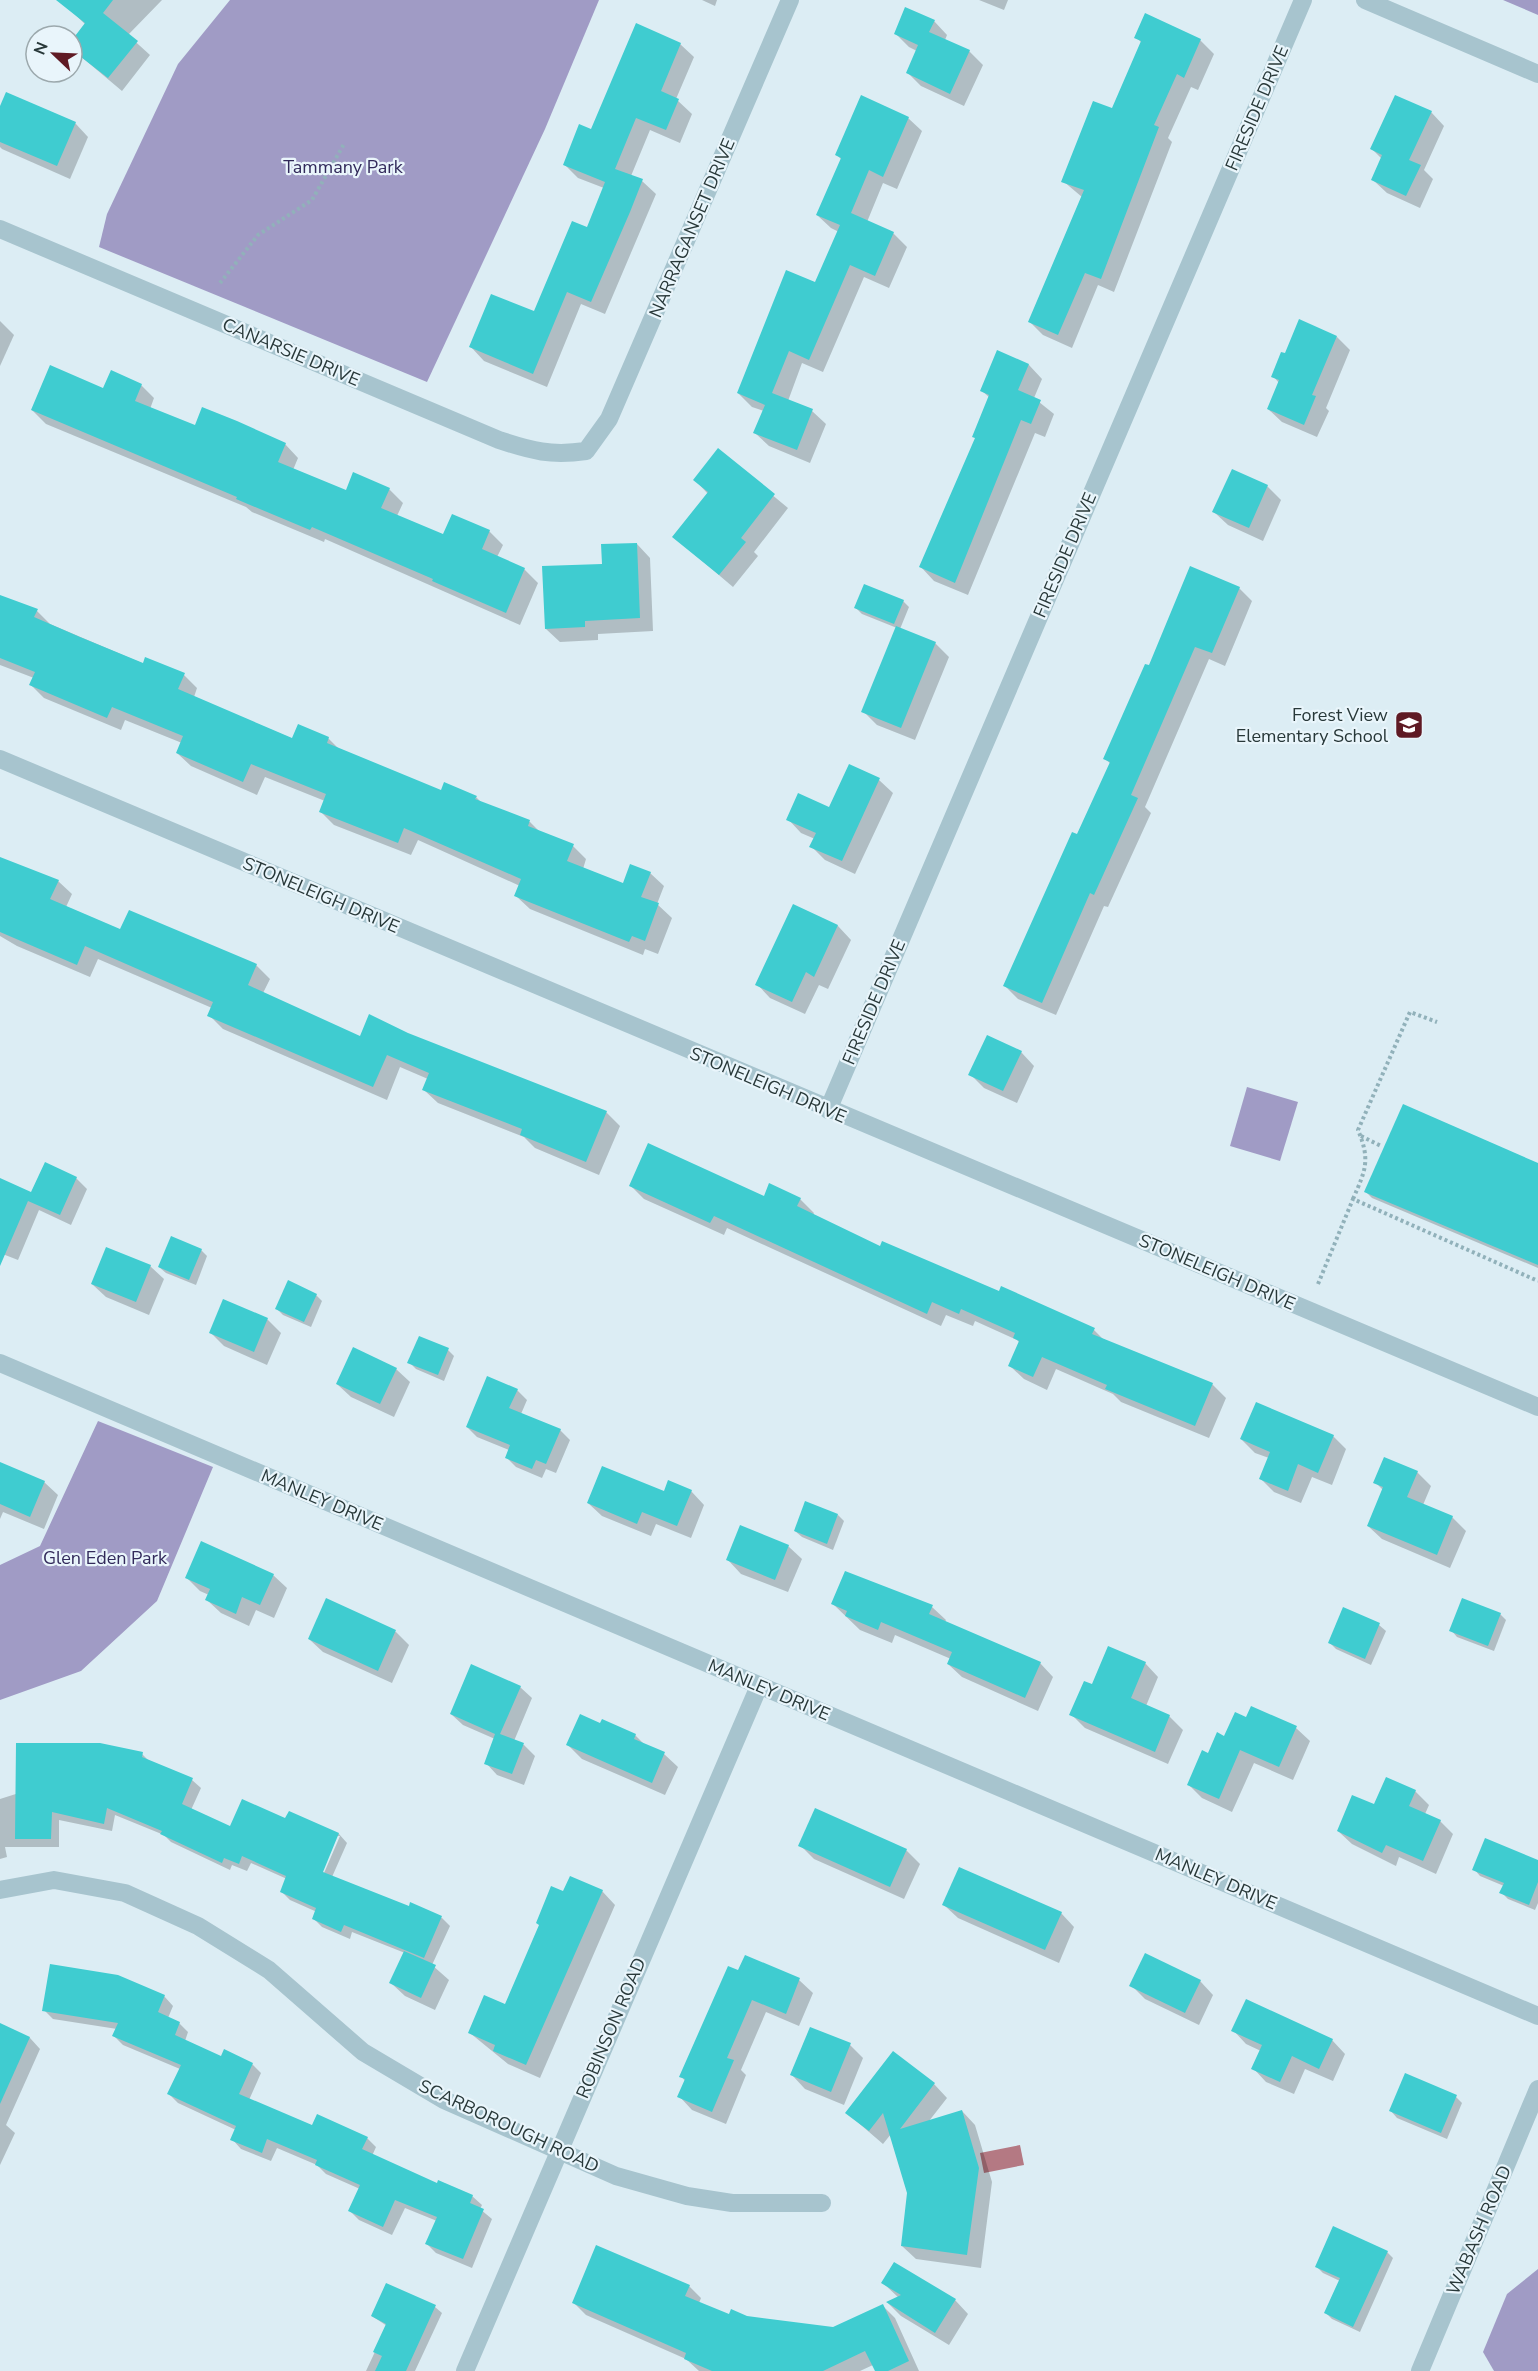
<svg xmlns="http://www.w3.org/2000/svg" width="1538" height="2371" font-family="'Nunito Sans',sans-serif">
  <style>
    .green { fill: #a09bc5 }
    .water { fill: #b47983 }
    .shadow { fill: #0003; fill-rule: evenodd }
    .building { fill: #3fccd0 }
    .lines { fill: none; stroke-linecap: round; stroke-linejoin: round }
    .path { stroke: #91b1ba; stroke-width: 4; stroke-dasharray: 3 3; stroke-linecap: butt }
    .minor { stroke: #a7c4ce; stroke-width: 18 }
    .labels { text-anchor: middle; stroke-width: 4.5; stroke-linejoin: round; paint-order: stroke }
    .street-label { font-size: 18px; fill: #283839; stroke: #e9f5fb }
    .park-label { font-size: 18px; fill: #31295a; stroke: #e9f5fb }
    .poi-label { font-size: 18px; fill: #283839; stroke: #e9f5fb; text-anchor: end }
  </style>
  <rect width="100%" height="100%" fill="#dcedf4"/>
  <g class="green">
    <path d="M230 0H599L545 129 427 382 99 247 107 214 178 64Z"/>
    <path d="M1503 0H1538V15Z"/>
    <path d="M1247 1087 1298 1102 1280 1161 1230 1146Z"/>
    <path d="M98 1421 213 1467 157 1601 81 1671 0 1700V1565L40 1546Z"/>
    <path d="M1538 2269V2371H1494L1483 2352 1507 2294Z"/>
  </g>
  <path class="water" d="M1020 2145 1024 2165 984 2173 980 2153Z"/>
  <g class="shadow">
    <path d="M69 0H162L128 35 150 55 122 91 72 49V43L86 25 65 5Z"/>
    <path d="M702 0H717L715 6Z"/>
    <path d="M979 0H1008L1004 10Z"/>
    <path d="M934 21 947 35 945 40 969 51 983 65 964 106 921 86 908 73 917 51 909 47 895 33Z"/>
    <path d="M1136 37 1200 40 1214 54 1198 90 1191 87 1168 138 1172 142 1114 292 1098 285 1072 348 1043 335 1030 322 1082 197 1063 181 1112 110 1142 43Z"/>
    <path d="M680 44 694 57 676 99 692 114 680 143 650 130 631 176 642 181 656 194 605 314 581 304 547 387 484 361 471 347 535 313 588 229 604 188 578 178 565 165 592 131Z"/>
    <path d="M0 110 75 123 88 137 70 179 2 149 0 147Z"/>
    <path d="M1431 112 1444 126 1424 170 1433 179 1420 208 1387 193 1373 180 1382 159 1372 149Z"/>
    <path d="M908 118 922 131 897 189 883 183 867 222 893 233 907 247 889 288 864 277 823 372 802 363 788 401 812 411 826 424 810 463 769 446 755 433 764 411 752 407 738 393 816 284 839 232 831 228 817 215 842 160 837 155Z"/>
    <path d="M0 321 14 335 0 366Z"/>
    <path d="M1337 337 1350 350 1326 408 1329 411 1317 437 1282 422 1268 409 1279 383 1273 376 1286 355Z"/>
    <path d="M998 352 1029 365 1042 379 1034 398 1054 414 1045 437 1035 433 968 595 934 581 921 567 976 439 990 398 981 390Z"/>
    <path d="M141 385 154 398 150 409 196 427 285 444 298 458 293 470 346 492 389 489 403 503 397 516 444 536 489 531 503 545 497 557 524 569 538 583 520 625 325 539 324 542 252 512 246 507 46 424 32 410 104 390Z"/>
    <path d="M718 450 788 508 754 552 758 556 733 587 674 537 708 494 695 480Z"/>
    <path d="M1267 486 1281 500 1263 541 1228 525 1214 512Z"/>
    <path d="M637 544 650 558 653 631 598 634V640L560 642 546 629 604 565Z"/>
    <path d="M1239 588 1252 601 1225 666 1209 659 1145 807 1151 813 1108 907 1104 906 1056 1015 1018 999 1005 986 1111 764 1105 759Z"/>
    <path d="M0 596 37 611 50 624 144 664 184 675 197 688 194 697 293 739 328 738 340 750 441 792 476 797 482 803 530 822 541 833 573 846 586 859 583 869 624 885 650 873 664 886 657 904 672 918 658 954 645 949 643 955 530 909 516 896 520 886 418 840 411 855 334 825 321 812 325 801 265 777 257 795 191 766 177 753 182 743 125 720 121 730 44 698 31 685 34 678 0 665Z"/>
    <path d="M903 601 909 607 900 629 935 643 949 657 915 740 877 725 863 711 897 628 862 614 856 608Z"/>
    <path d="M879 780 893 793 855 874 825 860 811 846 815 839 801 833 788 819 830 809Z"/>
    <path d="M0 858 58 881 72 894 66 907 121 931 256 965 270 979 263 993 361 1038 408 1034 606 1112 620 1126 599 1175 535 1148 524 1137 438 1103 424 1090 428 1079 400 1067 387 1100 223 1029 209 1015 212 1008 98 959 90 977 17 946 0 936Z"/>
    <path d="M793 906 838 926 851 940 828 989 819 985 805 1014 770 998 757 984Z"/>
    <path d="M1021 1052 1034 1066 1017 1103 984 1088 970 1074Z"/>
    <path d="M1538 1165V1268L1372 1198 1366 1192Z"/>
    <path d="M76 1178 87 1189 71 1225 39 1210 18 1260 0 1253V1180L32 1193Z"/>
    <path d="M770 1185 800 1199 814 1213 813 1215 881 1248 1094 1330 1105 1341 1212 1384 1226 1398 1209 1438 1121 1402 1113 1394 1056 1369 1047 1390 1024 1379 1010 1366 1020 1343 1017 1340 975 1321 973 1326 946 1315 941 1326 727 1228 724 1235 644 1199 631 1186 764 1198Z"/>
    <path d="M201 1250 207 1256 196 1285 166 1273 159 1267Z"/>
    <path d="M150 1266 164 1279 149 1315 106 1297 92 1284Z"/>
    <path d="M316 1295 322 1301 311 1327 283 1315 277 1309Z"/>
    <path d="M267 1319 281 1333 267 1365 224 1346 211 1333Z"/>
    <path d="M448 1350 454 1356 444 1381 416 1369 409 1362Z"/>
    <path d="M396 1369 410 1382 394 1417 351 1397 337 1384Z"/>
    <path d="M517 1390 527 1400 521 1414 560 1430 570 1440 556 1473 546 1469 542 1478 516 1467 506 1457 509 1450 477 1437 467 1427Z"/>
    <path d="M1333 1436 1346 1449 1332 1485 1312 1477 1301 1503 1274 1492 1261 1479 1269 1458 1255 1453 1241 1439Z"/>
    <path d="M0 1463 44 1482 58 1495 44 1529 3 1512 0 1519Z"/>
    <path d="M1417 1472 1431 1486 1423 1505 1452 1517 1466 1531 1450 1568 1382 1539 1368 1526 1383 1490 1375 1482Z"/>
    <path d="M691 1491 704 1505 691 1538 656 1524 651 1536 602 1516 588 1503Z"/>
    <path d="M838 1515 844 1521 833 1550 802 1537 795 1531Z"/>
    <path d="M788 1546 802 1559 788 1592 741 1574 728 1560Z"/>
    <path d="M846 1573 932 1607 946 1620 945 1622 1040 1663 1053 1677 1038 1711 962 1677 948 1664 951 1659 895 1635 892 1643 860 1630 833 1604Z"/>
    <path d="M273 1575 287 1588 274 1618 256 1610 249 1626 221 1613 207 1600 209 1595 200 1591 187 1578Z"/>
    <path d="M327 1600 396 1632 409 1645 392 1683 323 1652 309 1639Z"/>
    <path d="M1344 1609 1379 1625 1386 1631 1371 1665 1336 1649 1330 1643Z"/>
    <path d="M1500 1614 1506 1620 1494 1651 1457 1637 1451 1630Z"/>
    <path d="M1145 1663 1158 1677 1146 1706 1169 1716 1183 1730 1168 1764 1085 1728 1071 1714 1092 1686Z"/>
    <path d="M520 1687 532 1698 514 1741 524 1745 535 1756 524 1785 497 1775 486 1763 495 1739 463 1725 451 1714Z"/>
    <path d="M1247 1719 1296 1728 1310 1741 1293 1780 1254 1763 1232 1812 1202 1798 1189 1785 1209 1755Z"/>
    <path d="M600 1725 635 1735 645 1745 664 1754 678 1767 665 1795 582 1759 568 1745Z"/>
    <path d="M142 1754 150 1762 192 1780 201 1788 191 1810 231 1828 286 1820 289 1813 339 1834 347 1843 332 1877 409 1908 411 1904 442 1918 450 1926 432 1965 449 1980 435 2010 405 1996 391 1983 405 1953 352 1932 350 1939 322 1927 314 1919 317 1912 290 1900 281 1891 287 1879 251 1863 247 1871 232 1865 230 1870 171 1842 164 1835 115 1815 112 1831 59 1820V1847H5L7 1857 0 1859V1799ZM337 1836H340L321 1880 319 1878Z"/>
    <path d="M1415 1791 1429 1805 1425 1814 1440 1821 1453 1834 1436 1874 1399 1857 1396 1866 1352 1844 1338 1831 1375 1806Z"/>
    <path d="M800 1845 906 1850 920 1864 904 1899 814 1859Z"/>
    <path d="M1538 1861V1903L1535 1910 1508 1899 1501 1892 1504 1886 1480 1876 1474 1869Z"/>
    <path d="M602 1891 615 1905 540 2078 508 2064 470 2033 505 2006 564 1893Z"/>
    <path d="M944 1905 1061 1913 1074 1927 1059 1963 958 1918Z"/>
    <path d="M739 1972 799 1980 813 1993 799 2026 766 2012 741 2070 746 2075 726 2124 692 2110 679 2096 685 2081 681 2076Z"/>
    <path d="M1200 1981 1213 1995 1199 2025 1145 1999 1131 1985Z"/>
    <path d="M164 1996 173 2006 168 2018 179 2023 188 2032 185 2041 222 2058 252 2064 261 2073 249 2100 312 2127 367 2138 376 2147 372 2156 437 2185 472 2196 482 2205 480 2209 492 2219 472 2268 436 2253 427 2244 437 2221 405 2208 392 2235 359 2220 350 2211 360 2189 326 2174 317 2165 277 2148 271 2161 241 2149 232 2139 236 2130 178 2103 169 2094 180 2069 123 2045 114 2036 117 2029 53 2019 44 2010Z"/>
    <path d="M0 2025 30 2038 40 2049 6 2125 15 2133 0 2165Z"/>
    <path d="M1233 2030 1332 2040 1345 2054 1333 2081 1305 2069 1294 2094 1266 2082 1253 2068 1261 2051 1246 2044Z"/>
    <path d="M850 2045 863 2058 844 2105 805 2089 792 2075Z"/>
    <path d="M934 2084 947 2098 929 2121 962 2111 975 2125 992 2182 981 2268 916 2259 902 2246 909 2193 891 2134 883 2144 847 2113Z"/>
    <path d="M1456 2097 1462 2103 1447 2139 1397 2118 1391 2111Z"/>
    <path d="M1387 2252 1393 2258 1360 2332 1332 2319 1326 2313 1340 2281 1323 2273 1317 2267Z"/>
    <path d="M883 2283 955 2300 968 2314 949 2345 901 2316 888 2303 899 2298Z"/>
    <path d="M387 2285 435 2307 442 2313 415 2371H366L387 2326 372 2316Z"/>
    <path d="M689 2286 701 2298 699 2303 730 2316 833 2328 883 2306 895 2318 919 2371H876L873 2365 860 2371H699L686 2359 586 2315 574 2303Z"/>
  </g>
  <g class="building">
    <path d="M56 0H113L103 13 138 41 108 78 72 50V40L85 23Z"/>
    <path d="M905 7 935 20 929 32 970 50 950 94 906 73 918 45 894 34Z"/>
    <path d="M1145 13 1201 39 1184 78 1177 74 1154 125 1159 127 1101 279 1085 273 1058 335 1028 322 1084 190 1061 182 1093 101 1112 108 1141 41 1134 38Z"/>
    <path d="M636 23 681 43 661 91 679 99 666 130 636 118 615 169 643 179 630 212 591 302 567 292 533 374 469 347 491 294 534 311 572 221 587 227 605 182 563 165 579 124 591 129Z"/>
    <path d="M6 92 76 122 57 166 0 142V106Z"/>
    <path d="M861 95 909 117 883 177 869 170 851 213 894 232 875 276 850 265 809 360 789 351 772 393 813 409 797 450 753 433 765 405 737 393 786 270 815 282 840 225 816 215 841 158 835 155Z"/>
    <path d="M1395 95 1432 111 1409 160 1421 165 1406 196 1371 180 1382 155 1370 149Z"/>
    <path d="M1299 319 1337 336 1312 395 1316 396 1304 425 1267 409 1279 380 1271 377 1281 352 1285 353Z"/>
    <path d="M997 350 1029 364 1018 390 1041 400 1031 424 1021 420 955 583 919 567 975 438 972 437 989 395 980 391Z"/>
    <path d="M50 365 103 388 111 370 142 384 135 401 195 425 202 407 237 421 286 443 278 462 346 490 353 472 390 488 381 508 443 534 452 514 490 530 482 549 525 568 506 613 432 581 433 579 312 527 310 530 236 499 237 497 31 410Z"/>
    <path d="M718 448 775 494 741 538 746 542 719 575 672 537 708 492 693 480Z"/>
    <path d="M1232 469 1268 485 1249 528 1212 512Z"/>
    <path d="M637 543 640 618 585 621V627L545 629 542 566 602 564 601 544Z"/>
    <path d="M1190 566 1240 587 1212 653 1195 647 1131 795 1138 798 1094 895 1090 893 1042 1003 1003 986 1072 832 1077 834 1110 762 1103 759 1145 664 1149 665Z"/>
    <path d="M864 584 904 600 894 624 854 608Z"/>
    <path d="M0 595 38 609 34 617 80 637 143 663 145 657 185 673 178 689 292 738 298 724 329 737 327 743 378 764 441 790 444 782 477 796 475 799 530 820 528 826 574 844 567 861 623 883 630 864 651 872 641 897 659 903 645 941 632 936 629 942 514 896 521 879 404 828 398 843 319 812 326 794 251 764 243 782 176 753 183 736 112 707 107 718 29 685 35 672 0 658Z"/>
    <path d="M896 626 936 642 901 728 861 712Z"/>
    <path d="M849 764 880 778 842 861 809 847 816 833 786 820 798 793 829 807Z"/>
    <path d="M0 857 59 880 50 899 120 929 129 910 257 964 248 985 360 1036 369 1014 408 1033 607 1111 586 1162 520 1135 522 1129 422 1090 429 1073 387 1055 373 1087 207 1016 213 1002 85 946 77 965 0 932Z"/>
    <path d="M793 904 838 925 814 977 806 972 792 1002 755 985Z"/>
    <path d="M987 1035 1022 1051 1003 1091 968 1075Z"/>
    <path d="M1403 1104 1538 1163V1265L1364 1192Z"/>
    <path d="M648 1143 764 1196 769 1183 801 1198 797 1206 880 1246 882 1241 999 1291 1001 1286 1095 1328 1092 1334 1213 1383 1195 1426 1105 1389 1107 1385 1042 1357 1033 1377 1008 1366 1019 1341 1013 1338 1015 1333 961 1309 959 1314 932 1302 927 1314 714 1216 710 1223 629 1186Z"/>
    <path d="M45 1162 77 1177 60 1215 28 1201 0 1266V1178L31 1192Z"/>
    <path d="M171 1236 202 1249 189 1280 158 1267Z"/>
    <path d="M106 1247 151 1265 136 1302 91 1284Z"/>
    <path d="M288 1280 317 1294 304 1322 275 1309Z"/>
    <path d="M223 1299 268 1318 254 1352 209 1333Z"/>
    <path d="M419 1336 449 1348 438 1375 407 1363Z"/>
    <path d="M353 1347 397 1368 380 1404 336 1384Z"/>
    <path d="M487 1376 518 1389 509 1408 561 1429 546 1464 536 1460 532 1469 505 1458 510 1445 466 1427Z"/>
    <path d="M1256 1402 1334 1435 1318 1473 1298 1464 1288 1491 1259 1479 1270 1452 1240 1439Z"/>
    <path d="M1384 1457 1418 1471 1407 1497 1453 1516 1437 1555 1367 1526 1383 1487 1373 1483Z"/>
    <path d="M0 1462 45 1481 30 1517 0 1504Z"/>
    <path d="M602 1466 664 1491 668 1480 692 1490 677 1526 642 1512 637 1524 587 1503Z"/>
    <path d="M805 1501 838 1514 827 1544 794 1531Z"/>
    <path d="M740 1525 789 1545 775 1580 726 1560Z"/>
    <path d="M201 1541 274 1574 260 1605 242 1597 236 1614 205 1600 210 1589 185 1578Z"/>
    <path d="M845 1571 933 1605 929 1614 1041 1662 1025 1698 947 1664 952 1652 881 1622 878 1630 845 1616 847 1611 831 1604Z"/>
    <path d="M326 1598 396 1630 378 1671 308 1639Z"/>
    <path d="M1462 1598 1501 1613 1488 1646 1449 1631Z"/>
    <path d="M1343 1607 1380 1623 1365 1659 1328 1643Z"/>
    <path d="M1108 1646 1146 1662 1131 1698 1170 1715 1155 1752 1069 1715 1084 1681 1092 1684Z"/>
    <path d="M471 1664 521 1686 500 1734 524 1743 512 1774 484 1764 495 1734 450 1714Z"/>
    <path d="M1251 1706 1297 1726 1279 1767 1240 1750 1219 1799 1187 1785 1202 1750 1208 1753 1217 1732 1224 1736 1235 1712 1246 1717Z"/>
    <path d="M580 1714 600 1723 602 1719 636 1734 634 1739 665 1752 652 1783 566 1745Z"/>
    <path d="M16 1743H100L143 1752 142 1757 193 1778 182 1804 230 1826 242 1799 285 1818 289 1811 339 1833 323 1872 409 1906 410 1902 442 1916 424 1958 344 1925 341 1932 312 1919 316 1908 280 1892 286 1876 242 1856 239 1864 224 1858 222 1863 160 1834 162 1831 107 1808 104 1824 52 1812 51 1839H15Z"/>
    <path d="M1386 1777 1416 1790 1409 1806 1441 1820 1423 1861 1386 1845 1382 1853 1337 1831 1352 1795 1374 1804Z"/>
    <path d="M815 1808 907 1849 890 1887 798 1846Z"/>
    <path d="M1485 1838 1538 1860V1882L1529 1905 1499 1893 1504 1883 1472 1870Z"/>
    <path d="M959 1867 1062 1912 1045 1950 942 1905Z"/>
    <path d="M570 1876 603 1890 526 2065 493 2051 495 2045 468 2033 484 1995 505 2004 539 1925 536 1923 551 1886 563 1891Z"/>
    <path d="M404 1951 436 1965 421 1998 389 1983Z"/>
    <path d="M1145 1953 1201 1980 1185 2013 1129 1986Z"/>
    <path d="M745 1955 800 1978 786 2014 752 2000 727 2058 734 2060 712 2112 677 2097 685 2079 679 2077 728 1966 738 1970Z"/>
    <path d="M50 1964 118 1975 165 1995 158 2012 180 2022 175 2035 221 2056 224 2049 253 2063 239 2094 312 2125 317 2114 368 2137 362 2149 437 2183 438 2180 473 2195 470 2203 484 2209 463 2259 425 2244 437 2217 395 2200 383 2227 348 2211 360 2185 315 2165 317 2160 267 2139 262 2153 230 2140 236 2126 167 2094 181 2065 112 2036 118 2023 42 2011Z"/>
    <path d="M1246 1999 1333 2039 1319 2069 1292 2056 1280 2082 1251 2069 1262 2045 1231 2031Z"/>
    <path d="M0 2023 30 2037 0 2104Z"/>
    <path d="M810 2027 851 2043 831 2092 790 2075Z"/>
    <path d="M893 2051 935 2083 900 2129 962 2110 979 2168 967 2255 901 2246 907 2193 883 2113 869 2131 845 2113Z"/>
    <path d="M1405 2073 1457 2095 1441 2133 1389 2111Z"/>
    <path d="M1333 2226 1388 2251 1353 2327 1324 2313 1340 2278 1315 2267Z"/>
    <path d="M596 2245 690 2285 685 2296 729 2314 731 2309 747 2316 833 2327 883 2304 909 2361 888 2371H875L865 2351 823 2371H712L684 2359 686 2353 572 2303Z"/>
    <path d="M894 2262 956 2299 935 2333 886 2302 901 2295 881 2283Z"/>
    <path d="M386 2283 436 2305 406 2371H375L382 2356 373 2352 386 2324 371 2316Z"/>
  </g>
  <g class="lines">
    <g class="path">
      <path d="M220 283 258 235 312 200 344 144"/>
      <path d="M1361 1136 1381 1146"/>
      <path d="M1353 1199C1365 1171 1371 1161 1358 1130L1410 1012 1437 1022"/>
      <path d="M1318 1284 1353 1199 1538 1281"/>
    </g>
    <g class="minor">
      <path d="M1365 0 1538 74"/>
      <path d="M0 229 499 440C532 451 551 456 586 451L609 419 790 0"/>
      <path d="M0 759 1538 1407"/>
      <path d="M828 1110 1303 0"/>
      <path d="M0 1363 1538 2016"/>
      <path d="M0 1890 54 1880 125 1893 198 1926 269 1970 363 2052 444 2100 616 2176 687 2196 732 2203H822"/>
      <path d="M465 2371 759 1686"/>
      <path d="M1420 2371 1538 2089"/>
    </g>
  </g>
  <defs>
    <g id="school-square" transform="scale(1.5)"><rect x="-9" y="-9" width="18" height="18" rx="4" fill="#5f1a24" stroke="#e9f5fb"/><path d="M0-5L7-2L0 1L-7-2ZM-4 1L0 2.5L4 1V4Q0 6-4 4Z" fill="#fff"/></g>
  </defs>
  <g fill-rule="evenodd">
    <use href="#school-square" x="1409" y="725"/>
  </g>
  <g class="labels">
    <g class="street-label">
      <text transform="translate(1257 108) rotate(-67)" y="6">FIRESIDE DRIVE</text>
      <text transform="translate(692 228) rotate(-67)" y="6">NARRAGANSET DRIVE</text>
      <text transform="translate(291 352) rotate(23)" y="6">CANARSIE DRIVE</text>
      <text transform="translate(1065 555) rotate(-67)" y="6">FIRESIDE DRIVE</text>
      <text transform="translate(321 895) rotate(23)" y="6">STONELEIGH DRIVE</text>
      <text transform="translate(874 1002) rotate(-67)" y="6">FIRESIDE DRIVE</text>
      <text transform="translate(768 1085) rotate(23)" y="6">STONELEIGH DRIVE</text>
      <text transform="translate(1217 1272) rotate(23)" y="6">STONELEIGH DRIVE</text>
      <text transform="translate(322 1500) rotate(23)" y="6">MANLEY DRIVE</text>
      <text transform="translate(769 1690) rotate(23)" y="6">MANLEY DRIVE</text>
      <text transform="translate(1216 1879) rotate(23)" y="6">MANLEY DRIVE</text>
      <text transform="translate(611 2028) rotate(-67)" y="6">ROBINSON ROAD</text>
      <text transform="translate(509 2126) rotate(25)" y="6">SCARBOROUGH ROAD</text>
      <text transform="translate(1479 2230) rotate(-67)" y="6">WABASH ROAD</text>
    </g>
    <g class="park-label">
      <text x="343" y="173">Tammany Park</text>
      <text x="105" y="1564">Glen Eden Park</text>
    </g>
    <g class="poi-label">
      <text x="1388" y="721">Forest View<tspan x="1388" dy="21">Elementary School</tspan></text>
    </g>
  </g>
  <g transform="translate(54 54) rotate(293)"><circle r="28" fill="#e9f5fb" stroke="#9ca9ad" stroke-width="1.5"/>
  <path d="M0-4.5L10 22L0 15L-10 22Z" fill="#5f1a24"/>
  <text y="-9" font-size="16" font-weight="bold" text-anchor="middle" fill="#283839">N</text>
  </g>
</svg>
